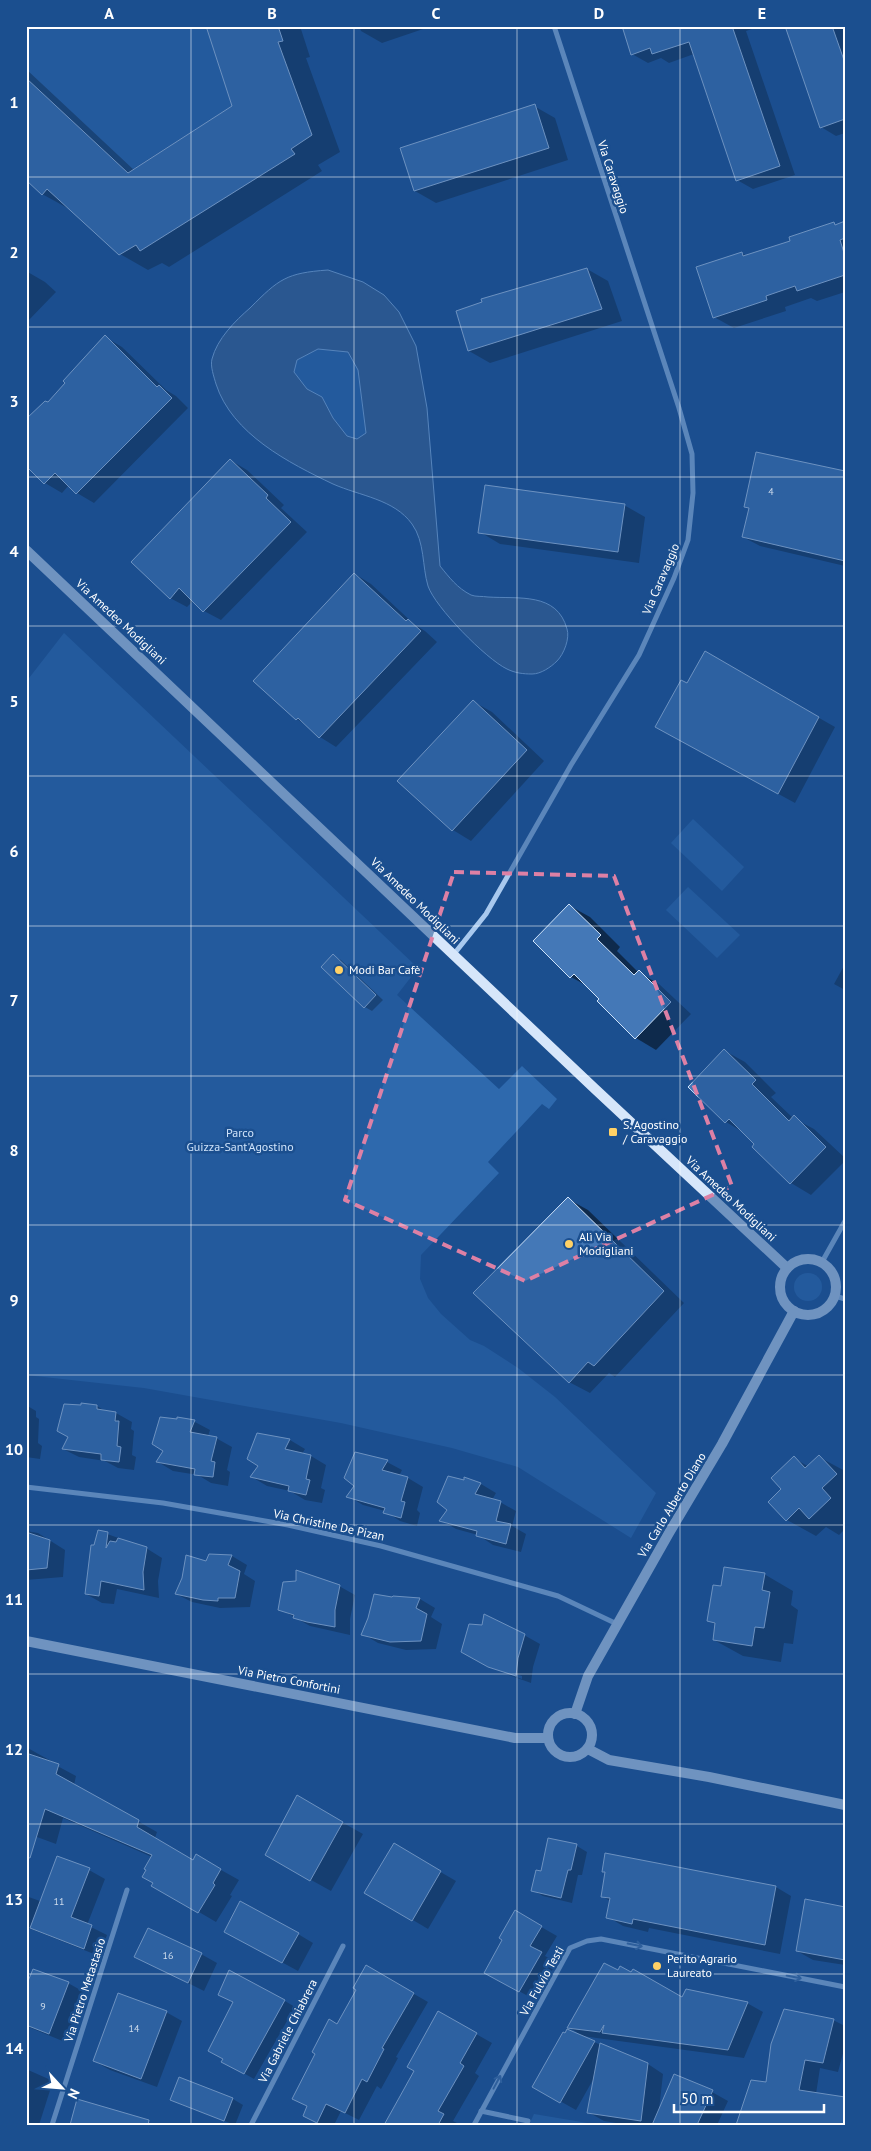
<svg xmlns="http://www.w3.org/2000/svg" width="871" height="2151" font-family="'PT Sans',sans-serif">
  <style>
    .green { fill: #2e69ad }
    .water { fill: #3c6290; stroke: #9cc4f0; fill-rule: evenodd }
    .shadow { fill: #0007 }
    .building { fill: #4478b7; stroke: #cfe3fa }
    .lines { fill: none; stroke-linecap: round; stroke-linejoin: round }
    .street { stroke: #a9c9ee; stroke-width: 5 }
    .secondary { stroke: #d6e6fa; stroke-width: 10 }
    .oneway { stroke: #4674ac }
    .marked { fill: none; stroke: #dd80a5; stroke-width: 4; stroke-dasharray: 10 6; stroke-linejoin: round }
    .grid { fill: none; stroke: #fff; stroke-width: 1; stroke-opacity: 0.55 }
    .poi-dot { fill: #ffd166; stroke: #1b4f8f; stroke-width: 2 }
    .labels { text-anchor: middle; stroke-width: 5; stroke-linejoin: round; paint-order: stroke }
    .number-label { font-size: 10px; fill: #d0dded }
    .street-label { font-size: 12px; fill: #fff; stroke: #1b4f8f }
    .poi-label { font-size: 12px; fill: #fff; stroke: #1b4f8f; text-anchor: start }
    .park-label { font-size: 12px; fill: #cfe3fa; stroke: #1b4f8f }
    .neatline { fill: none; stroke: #fff; stroke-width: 2 }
    .grid-label { font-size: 16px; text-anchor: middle; font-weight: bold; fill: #fff }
  </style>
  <rect width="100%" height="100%" fill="#1b4f8f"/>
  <g class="green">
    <path d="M26 26H206L232 106 128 172 26 78Z"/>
    <path d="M318 349 348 352 358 370 366 433 357 439 347 436 333 418 322 397 307 389 294 372 297 360Z"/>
    <path d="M64 633 418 968 397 995 499 1089 522 1066 557 1099 549 1109 542 1104 488 1162 499 1173 421 1255 420 1279 428 1298 441 1314 470 1340 484 1346 518 1368 555 1397 656 1493 631 1538 518 1467 452 1448 341 1423 144 1388 26 1375V682Z"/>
    <path d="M693 819 744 867 722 891 671 843Z"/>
    <path d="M688 887 740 935 717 958 666 910Z"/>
    <circle cx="808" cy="1287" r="14"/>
    <path d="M534 2114 599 2125H529Z"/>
  </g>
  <path class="water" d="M328 270 363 282 384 295 399 312 416 346 427 408 440 566C449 577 457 588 471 595 476 597 482 596 488 597 519 599 557 592 567 629 570 638 564 654 557 661 551 667 541 674 532 674 523 674 515 673 507 669 486 659 435 607 428 586 422 566 425 542 412 524 394 499 360 496 333 484 289 463 232 434 216 384 214 377 210 366 212 359 217 339 235 321 250 308 279 279 286 273 328 270ZM318 349 348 352 358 370 366 433 357 439 347 436 333 418 322 397 307 389 294 372 297 360Z"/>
  <g class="shadow">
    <path d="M207 26H300L310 57 306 58 340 152 318 165 322 171 169 267 162 263 148 270 120 254 71 210 42 194 26 178V69L134 170 233 106Z"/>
    <path d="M359 26H432L382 43 361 31Z"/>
    <path d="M623 26H761L746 31 795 175 753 189 737 180 694 54 669 63 661 58 648 63 632 54Z"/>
    <path d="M786 26H844L845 133 836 136 821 127Z"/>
    <path d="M534 106 555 118 568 160 436 203 415 191Z"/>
    <path d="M845 223V292L817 301 811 298 785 307 786 311 734 328 714 317 742 253 747 256 792 242 834 224 837 226Z"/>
    <path d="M587 269 608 281 622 321 490 363 469 351Z"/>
    <path d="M26 271 45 282 56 292 26 323Z"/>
    <path d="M105 337 122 347 166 390 176 396 188 408 94 503 77 493 69 485 62 493 45 483 48 403Z"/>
    <path d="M230 460 247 470 284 505 281 508 307 532 221 620 204 611 194 600 187 607 170 598Z"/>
    <path d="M845 472V566L760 546 743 537 750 509 746 506Z"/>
    <path d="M624 505 645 517 639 563 500 544 480 532Z"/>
    <path d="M355 574 371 584 415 625 425 631 437 642 336 747 320 737 307 726 297 719 255 681Z"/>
    <path d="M705 653 835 727 795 803 673 736 687 685Z"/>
    <path d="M474 702 492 712 544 761 471 841 453 830 399 780Z"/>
    <path d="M570 906 590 917 620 947 617 951 638 972 659 984 691 1014 656 1050 636 1038 591 988 571 977 534 941Z"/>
    <path d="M333 956 341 960 383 1000 372 1011 365 1007Z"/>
    <path d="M845 964V990L834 984Z"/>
    <path d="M725 1051 745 1062 776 1093 771 1097 793 1118 814 1129 845 1158V1161L811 1195 791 1183 746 1134 726 1122 689 1086Z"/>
    <path d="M568 1199 588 1210 684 1303 615 1377 609 1373 590 1393 569 1382Z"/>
    <path d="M26 1405 36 1411V1417L39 1419 38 1443 42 1446 40 1459 26 1457Z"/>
    <path d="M97 1406 105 1411 116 1413 132 1422 131 1429 134 1431 132 1455 136 1457 134 1470 118 1468 105 1461 79 1457 63 1449 82 1407Z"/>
    <path d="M178 1418 195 1422 210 1430 208 1436 216 1438 232 1447 227 1470 230 1472 228 1486 211 1483 198 1475 173 1471 158 1462Z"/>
    <path d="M258 1434 290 1440 305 1449 302 1454 311 1456 326 1465 321 1488 325 1490 322 1503 305 1500 290 1491 267 1486 252 1477 260 1466Z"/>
    <path d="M356 1454 387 1462 402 1470 399 1476 408 1478 423 1487 417 1510 420 1513 417 1526 400 1521 385 1511 363 1505 348 1496 356 1486Z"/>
    <path d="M819 1457 845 1471V1529L839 1535 826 1527 816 1536 787 1520 783 1490 794 1458 809 1467Z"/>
    <path d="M465 1479 481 1484 496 1493 492 1500 500 1502 516 1511 512 1526 526 1534 521 1552 493 1545 478 1535 456 1529 441 1520Z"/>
    <path d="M26 1531 38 1533 65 1550 63 1577 26 1580Z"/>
    <path d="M99 1531 146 1548 162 1558 158 1581 159 1598 117 1589 114 1604 102 1603 86 1594Z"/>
    <path d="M209 1556H232L247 1565 244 1574 255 1581 250 1607 220 1608 192 1602 176 1594 207 1562Z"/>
    <path d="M764 1574 793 1591 791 1605 798 1610 793 1644 784 1643 781 1662 743 1656 714 1640 716 1625 708 1620 722 1587Z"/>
    <path d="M339 1586 355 1595 350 1619V1635L310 1626 280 1609Z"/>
    <path d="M394 1597 420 1599 435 1608 431 1617 442 1624 436 1649 406 1650 378 1643 363 1634Z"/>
    <path d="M524 1635 540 1644 533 1667 531 1683 498 1671 522 1679V1676L489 1666Z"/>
    <path d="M26 1747 51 1761 50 1762 76 1776 74 1785 157 1832 155 1838 193 1861 196 1856 239 1880 230 1895 232 1896 216 1922 153 1885 152 1857 63 1818 56 1844 26 1833Z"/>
    <path d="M297 1797 363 1834 331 1891 266 1855Z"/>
    <path d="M549 1840 577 1846 587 1852 582 1875H578L572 1903 543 1896 532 1890 542 1873Z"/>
    <path d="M394 1845 456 1881 428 1929 366 1892Z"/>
    <path d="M89 1870 105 1879 87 1925 107 1935 99 1956 26 1927V1896L40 1901Z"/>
    <path d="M603 1871 776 1887 791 1896 780 1954 649 1928 648 1932 623 1926 608 1917 610 1901 602 1896 606 1873Z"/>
    <path d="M845 1908V1965L813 1960 797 1951Z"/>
    <path d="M515 1912 557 1936 545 1956 557 1962 535 2000 485 1972 504 1940Z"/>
    <path d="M298 1934 313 1943 298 1971 241 1940Z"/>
    <path d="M201 1954 217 1963 204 1991 136 1957Z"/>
    <path d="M367 1967 428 2002 396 2057 398 2058 381 2089 377 2086 359 2120 341 2111 334 2125H320L304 2116 337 2025 358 1990Z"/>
    <path d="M68 1983 84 1992 65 2042 26 2026V1990Z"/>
    <path d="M219 1995 285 2001 295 2007 254 2079 233 2067 224 2059 234 2003Z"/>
    <path d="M683 1999 747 2003 763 2012 744 2058 582 2036 569 2027Z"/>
    <path d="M166 2012 182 2021 157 2087 110 2070 94 2061Z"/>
    <path d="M439 2013 492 2043 475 2073 479 2076 453 2121 459 2124 385 2125 416 2070Z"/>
    <path d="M833 2020 845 2026V2046L838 2072 820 2068 816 2094 845 2125 767 2084Z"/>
    <path d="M594 2042 648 2064 663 2074 659 2110 712 2092 728 2101 717 2125H628L604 2121 588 2112 594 2078 576 2110 533 2086Z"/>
    <path d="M26 2069 53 2081 39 2125H26Z"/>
    <path d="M180 2079 233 2099 243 2105 235 2125 182 2105 172 2099Z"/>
  </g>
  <g class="building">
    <path d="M206 26H278L283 41 278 42 312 135 291 149 295 154 140 251 136 245 119 255 47 189 42 195 26 180V78L128 173 232 106Z"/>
    <path d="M622 26H732L780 166 736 181 689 42 652 54 650 48 631 55Z"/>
    <path d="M785 26H832L845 63V119L820 128Z"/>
    <path d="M535 104 549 148 414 191 400 148Z"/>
    <path d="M845 221V238L840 240 845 256V275L797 291 795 286 766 296 767 300 713 318 696 267 742 252 743 256 790 241 789 237 834 222 835 225Z"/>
    <path d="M587 268 602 309 468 351 456 311 482 302 481 299Z"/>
    <path d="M105 335 157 387 159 385 172 398 76 494 55 473 44 484 26 466V419L45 401 48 402 65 383 63 381Z"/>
    <path d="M756 452 845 471V561L742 537 749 508 744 507Z"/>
    <path d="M230 459 268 495 266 498 291 522 203 612 179 588 170 599 131 562Z"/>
    <path d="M485 485 625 504 618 552 478 533Z"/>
    <path d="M354 573 406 621 408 619 421 631 319 738 298 718 296 720 253 681Z"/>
    <path d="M705 651 819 717 778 794 655 727 681 680 687 683Z"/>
    <path d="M473 700 527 750 452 831 397 781Z"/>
    <path d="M569 904 601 935 597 939 634 975 639 970 671 1002 635 1039 597 1001 599 999 574 974 570 978 533 941Z"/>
    <path d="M333 954 376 995 364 1008 321 967Z"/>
    <path d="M724 1049 756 1080 752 1084 789 1121 794 1115 826 1147 790 1184 752 1147 754 1144 729 1119 725 1123 688 1087Z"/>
    <path d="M568 1197 664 1291 594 1366 588 1362 569 1383 473 1293Z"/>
    <path d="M81 1403 97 1405V1409L116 1412 115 1421H119L117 1446 121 1447 119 1462 101 1460V1454L62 1449 68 1437 57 1431 64 1404 81 1405Z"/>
    <path d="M160 1417 177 1419V1417L195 1420 190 1432 217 1437 211 1461 215 1462 213 1477 194 1475 195 1469 156 1462 163 1451 152 1444Z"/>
    <path d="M257 1433 290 1439 285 1449 311 1455 306 1479 310 1480 306 1495 288 1491 289 1486 250 1477 258 1466 247 1459Z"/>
    <path d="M355 1452 388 1460 382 1470 408 1477 401 1501 405 1502 401 1518 383 1513 385 1508 346 1497 354 1486 344 1478Z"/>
    <path d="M819 1455 837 1474 822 1488 831 1498 809 1519 799 1508 786 1521 768 1502 781 1489 771 1478 794 1456 805 1468Z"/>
    <path d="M448 1476 464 1480V1477L481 1483 475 1494 501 1501 496 1521 511 1524 506 1544 476 1536 477 1531 439 1521 447 1510 437 1502Z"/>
    <path d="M98 1530 108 1532 106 1548 110 1541 116 1542 118 1538 147 1547 143 1572 144 1590 101 1581 99 1596 85 1594 91 1545H94Z"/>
    <path d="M26 1532 50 1540 47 1568 26 1570Z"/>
    <path d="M209 1554 232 1555 228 1565 240 1571 235 1598H218V1601L203 1600 175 1594 182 1578 186 1555 206 1561Z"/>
    <path d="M724 1567 765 1573 762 1590 770 1592 764 1628 755 1627 752 1646 713 1640 715 1623 707 1621 713 1585 721 1586Z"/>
    <path d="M296 1570 340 1585 335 1610V1627L307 1622 293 1618 294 1615 278 1610 283 1582 296 1581Z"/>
    <path d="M374 1594 392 1597 393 1596 420 1598 416 1608 427 1614 421 1641 390 1642 361 1635 368 1618Z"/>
    <path d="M484 1614 525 1634 518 1658 516 1676 488 1667 461 1652 469 1624 482 1625Z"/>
    <path d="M26 1753 59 1764 56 1774 139 1820 137 1827 193 1860 196 1854 221 1869 213 1883 215 1885 198 1913 151 1886 153 1883 142 1877 146 1870 144 1869 152 1855 45 1809 30 1858 26 1857Z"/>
    <path d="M297 1795 343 1822 310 1881 265 1855Z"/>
    <path d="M548 1838 577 1844 571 1870H568L561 1898 531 1891 536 1870 541 1871Z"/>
    <path d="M394 1843 441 1871 412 1921 364 1893Z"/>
    <path d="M605 1853 776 1886 765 1945 633 1919 632 1924 606 1918 610 1898 601 1897 605 1872H602Z"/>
    <path d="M57 1856 90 1868 71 1917 92 1925 84 1949 30 1928Z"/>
    <path d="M805 1899 845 1907V1960L796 1951Z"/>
    <path d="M240 1901 299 1933 282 1963 224 1932Z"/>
    <path d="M515 1910 542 1926 530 1946 542 1952 519 1992 484 1973 502 1940 499 1938Z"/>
    <path d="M148 1928 202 1953 188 1983 134 1957Z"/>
    <path d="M604 1963 618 1970 620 1966 631 1972 633 1969 682 1997 686 1989 748 2002 728 2050 602 2033 604 2025 600 2032 567 2028Z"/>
    <path d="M366 1965 414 1993 382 2048 384 2049 367 2082 362 2079 345 2113 326 2104 317 2123 303 2116 307 2106 292 2099 315 2054 312 2052 329 2019 337 2024 356 1990 353 1988Z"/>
    <path d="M33 1969 69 1982 49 2034 26 2025V1986Z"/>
    <path d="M229 1970 285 2000 244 2074 221 2062 223 2059 208 2051 233 2002 218 1995Z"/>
    <path d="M118 1993 167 2011 141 2079 93 2061Z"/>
    <path d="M784 2009 834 2019 823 2063 805 2060 799 2090 845 2097V2125H736L751 2080 766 2082 771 2044Z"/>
    <path d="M438 2011 477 2033 460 2063 464 2066 438 2111 444 2114 438 2125H384L414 2071 407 2067Z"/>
    <path d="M567 2029 595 2041 560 2103 532 2087 563 2032 565 2033Z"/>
    <path d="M600 2043 648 2063 641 2121 587 2113Z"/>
    <path d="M674 2074 713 2090 697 2125H652Z"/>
    <path d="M179 2077 233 2098 224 2121 170 2100Z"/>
    <path d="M77 2099 149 2120 148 2125H70Z"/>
  </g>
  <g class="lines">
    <g class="street">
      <path d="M454 954 486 914 571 765 639 655 674 578 688 540 693 493 692 454 679 408 554 26"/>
      <path d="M822 1262 845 1221"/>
      <path d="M835 1296 845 1299"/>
      <path d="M26 1487 163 1503 288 1525 381 1546 558 1596 617 1624"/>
      <path d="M481 2111 528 2121"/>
      <path d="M52 2125 127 1890"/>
      <path d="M251 2125 343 1946"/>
      <path d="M474 2125 570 1948 587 1941 601 1939 845 1987"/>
    </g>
    <g class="secondary">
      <path d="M26 550 594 1088 787 1268"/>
      <circle cx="808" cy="1287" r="28"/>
      <path d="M26 1641 515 1738H548"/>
      <circle cx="570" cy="1735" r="22"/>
      <path d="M575 1714 588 1676 669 1533 722 1444 794 1311"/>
      <path d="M588 1749 609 1760 709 1777 845 1805"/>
    </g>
  </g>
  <defs><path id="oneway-shaft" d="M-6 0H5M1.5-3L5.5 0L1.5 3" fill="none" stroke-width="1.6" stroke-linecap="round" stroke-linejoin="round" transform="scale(1.25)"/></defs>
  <g class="oneway">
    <use href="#oneway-shaft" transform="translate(635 1945) rotate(11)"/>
    <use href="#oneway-shaft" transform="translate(794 1977) rotate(11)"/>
    <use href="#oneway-shaft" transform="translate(497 2082) rotate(-62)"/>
  </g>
  <path d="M0 0H871V2151H0ZM454 872 614 876 732 1186 525 1281 345 1200Z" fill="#1b4f8f" fill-opacity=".55" fill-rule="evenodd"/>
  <path class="marked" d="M454 872 614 876 732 1186 525 1281 345 1200Z"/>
  <path class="grid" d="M191 26V2125M354 26V2125M517 26V2125M680 26V2125M26 177H845M26 327H845M26 477H845M26 626H845M26 776H845M26 926H845M26 1076H845M26 1225H845M26 1375H845M26 1525H845M26 1674H845M26 1824H845M26 1974H845"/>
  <g class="poi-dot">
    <circle cx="339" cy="970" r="5"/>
    <rect x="608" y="1127" width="10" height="10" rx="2.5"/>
    <circle cx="569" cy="1244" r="5"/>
    <circle cx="657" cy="1966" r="5"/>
  </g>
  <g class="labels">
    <g class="number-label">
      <text x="771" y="495">4</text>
      <text x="59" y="1905">11</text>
      <text x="168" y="1959">16</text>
      <text x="43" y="2010">9</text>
      <text x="134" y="2032">14</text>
    </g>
    <g class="street-label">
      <text transform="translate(613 177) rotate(72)" y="4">Via Caravaggio</text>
      <text transform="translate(661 579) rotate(-67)" y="4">Via Caravaggio</text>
      <text transform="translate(121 622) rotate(43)" y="4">Via Amedeo Modigliani</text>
      <text transform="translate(415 901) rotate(44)" y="4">Via Amedeo Modigliani</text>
      <text transform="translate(731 1199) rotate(43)" y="4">Via Amedeo Modigliani</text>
      <text transform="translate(672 1505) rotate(-59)" y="4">Via Carlo Alberto Diano</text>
      <text transform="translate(329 1525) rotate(12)" y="4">Via Christine De Pizan</text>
      <text transform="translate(289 1680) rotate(11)" y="4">Via Pietro Confortini</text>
      <text transform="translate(542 1981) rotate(-61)" y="4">Via Fulvio Testi</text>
      <text transform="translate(85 1990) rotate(-72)" y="4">Via Pietro Metastasio</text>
      <text transform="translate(288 2031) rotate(-63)" y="4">Via Gabriele Chiabrera</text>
    </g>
    <g class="poi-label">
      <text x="349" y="974">Modi Bar Cafè</text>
      <text x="623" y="1129">S. Agostino<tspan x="623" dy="14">/ Caravaggio</tspan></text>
      <text x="579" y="1241">Alì Via<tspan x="579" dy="14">Modigliani</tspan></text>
      <text x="667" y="1963">Perito Agrario<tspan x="667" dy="14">Laureato</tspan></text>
    </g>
    <g class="park-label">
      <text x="240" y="1137">Parco<tspan x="240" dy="14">Guizza-Sant'Agostino</tspan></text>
    </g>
  </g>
  <rect width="871" height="2151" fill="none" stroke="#1b4f8f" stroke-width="55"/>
  <g transform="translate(62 2088) rotate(116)" stroke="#1b4f8f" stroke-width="4" paint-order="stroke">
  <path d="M0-4L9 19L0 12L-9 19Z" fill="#ffffff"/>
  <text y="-8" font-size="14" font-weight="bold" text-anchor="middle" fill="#ffffff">N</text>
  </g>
  <path d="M674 2104v8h150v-8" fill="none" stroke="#ffffff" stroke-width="2.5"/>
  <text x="681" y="2104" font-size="15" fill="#ffffff" stroke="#1b4f8f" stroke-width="4" paint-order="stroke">50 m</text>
  <rect x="28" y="28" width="816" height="2096" class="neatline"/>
  <g class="grid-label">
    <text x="109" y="19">A</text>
    <text x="272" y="19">B</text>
    <text x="436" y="19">C</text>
    <text x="599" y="19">D</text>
    <text x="762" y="19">E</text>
    <text x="14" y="108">1</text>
    <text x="14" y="258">2</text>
    <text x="14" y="407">3</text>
    <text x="14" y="557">4</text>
    <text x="14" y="707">5</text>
    <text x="14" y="857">6</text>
    <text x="14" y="1006">7</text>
    <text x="14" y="1156">8</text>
    <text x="14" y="1306">9</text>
    <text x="14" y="1455">10</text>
    <text x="14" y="1605">11</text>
    <text x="14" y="1755">12</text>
    <text x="14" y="1905">13</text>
    <text x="14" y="2054">14</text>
  </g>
</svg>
